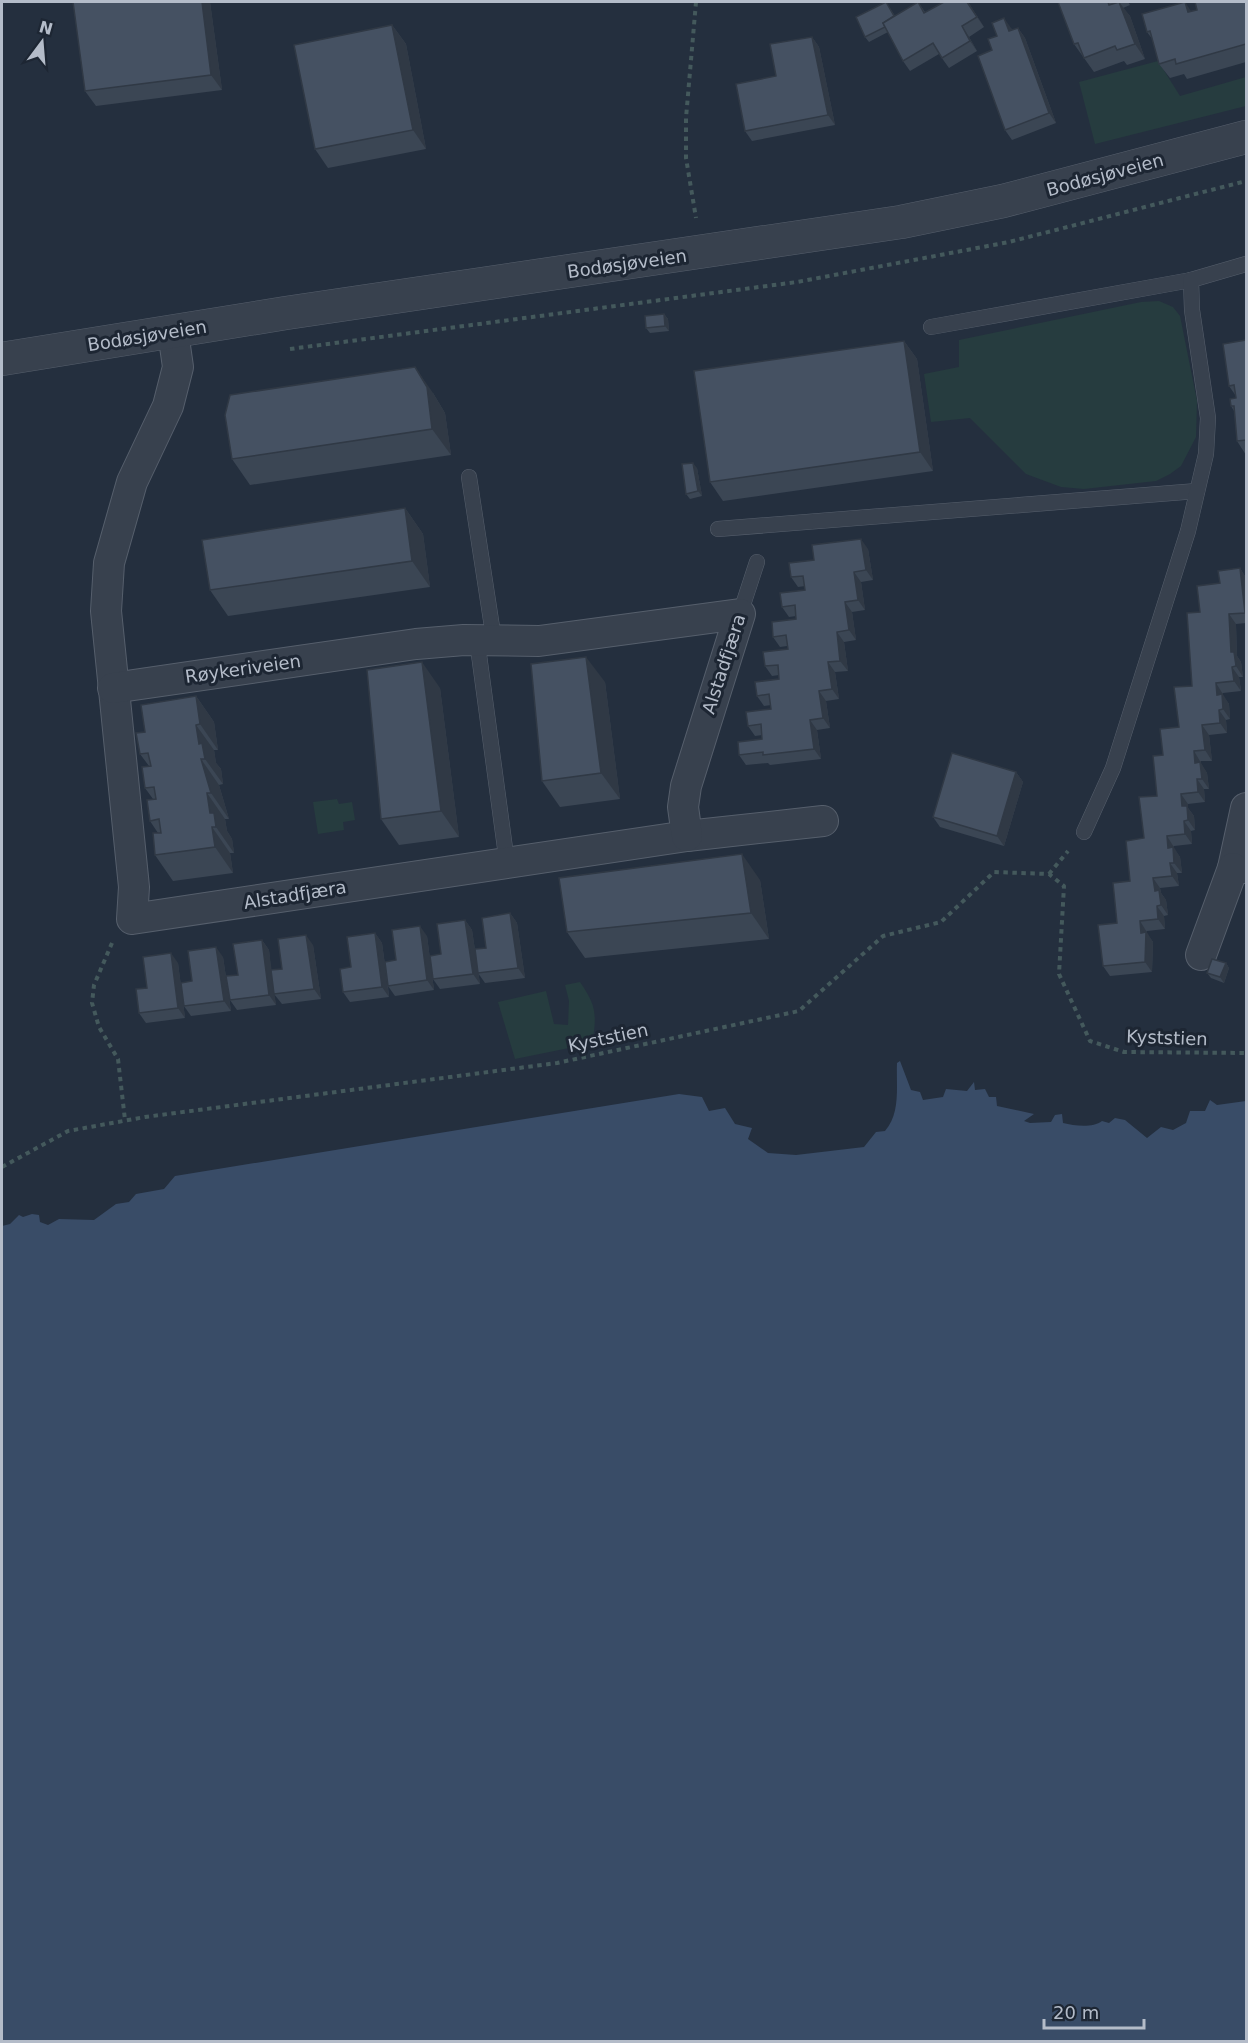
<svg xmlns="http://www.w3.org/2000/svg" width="1248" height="2043" font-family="'DejaVu Sans',sans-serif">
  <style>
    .green { fill: #263c3f }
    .water { fill: #394c67 }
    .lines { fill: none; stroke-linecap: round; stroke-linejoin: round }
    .service-casing { stroke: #565f6c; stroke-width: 16 }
    .minor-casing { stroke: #565f6c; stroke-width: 32 }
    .tertiary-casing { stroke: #565f6c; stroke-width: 34 }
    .path { stroke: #44595c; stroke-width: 4; stroke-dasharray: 4.5 4.5; stroke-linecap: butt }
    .service { stroke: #38414e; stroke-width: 15 }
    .minor { stroke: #38414e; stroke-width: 30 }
    .tertiary { stroke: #38414e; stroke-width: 33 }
    .wall { fill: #3b4654 }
    .shaded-wall { fill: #303945 }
    .building { fill: #455162; stroke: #303945; stroke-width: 1.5 }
    .labels { text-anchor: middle; stroke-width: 6; stroke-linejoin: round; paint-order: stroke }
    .street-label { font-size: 18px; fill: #b4bcc9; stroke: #1d2633 }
  </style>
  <rect width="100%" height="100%" fill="#242f3e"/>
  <g class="green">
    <path d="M1158 61 1180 96 1246 77V106L1095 144 1079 82Z"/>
    <path d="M1159 301 1173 307 1180 316 1197 401 1196 437 1181 466 1170 474 1156 481 1084 489 1061 487 1026 474 970 418 931 422 924 374 959 367V340L1141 302Z"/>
    <path d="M337 799 339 804 352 802 355 820 343 822 344 830 318 834 313 802Z"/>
    <path d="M580 982C595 1004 597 1012 593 1039L574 1047 515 1059 498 1002 546 991 554 1024 568 1025 569 1001 565 985Z"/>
  </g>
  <path class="water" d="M900 1061 911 1090 920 1092 923 1100 943 1097 946 1089 967 1091 974 1082 975 1090 985 1089 989 1097H996L997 1106 1034 1114 1024 1121 1030 1123 1051 1122 1055 1115 1062 1114 1063 1123C1075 1126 1093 1128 1102 1121L1109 1123 1115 1118 1125 1120 1147 1138 1161 1127 1173 1130 1186 1123 1190 1111H1205L1210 1100 1217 1105 1246 1101V2041H2V1226L10 1224 19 1215 23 1217 32 1214 39 1215 40 1222 48 1225 59 1219 94 1220 116 1204 129 1202 136 1194 164 1189 175 1176 679 1094 702 1097 709 1111 725 1108 735 1124 752 1128 748 1139 768 1153 796 1155 864 1147 876 1132 885 1131C901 1113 896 1086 897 1063Z"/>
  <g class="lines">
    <g class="service-casing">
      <g id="service">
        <path d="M931 327 1191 280"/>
        <path d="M469 477 494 640"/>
        <path d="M718 529 1197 491"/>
        <path d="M740 614 757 562"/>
        <path d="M477 640 507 863"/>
        <path d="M1084 832 1113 768 1188 531 1206 454 1208 418 1192 310 1191 280 1246 264"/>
      </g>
    </g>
    <g class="minor-casing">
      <g id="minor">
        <path d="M173 332 178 367 168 406 132 482 109 563 106 611 134 887 132 919 687 836 823 821"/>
        <path d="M113 688 416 644 464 640 539 641 740 614 686 786 683 807 687 836"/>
        <path d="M1246 808 1233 868H1246"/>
        <path d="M1201 955 1233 868"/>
      </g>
    </g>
    <g class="tertiary-casing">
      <path id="tertiary" d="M2 359 286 313 901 222 1003 201 1246 137"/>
    </g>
    <g class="path">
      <path d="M696 2 686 118V158L696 218"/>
      <path d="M290 349 797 282 1009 242 1246 181"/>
      <path d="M1049 874 1068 851"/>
      <path d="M112 943 94 985 92 1003 99 1027 118 1059 125 1120"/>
      <path d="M2 1167 68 1131 145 1117 557 1063 799 1011 883 936 941 922 994 872 1049 874 1064 886 1059 974 1090 1041 1124 1052 1246 1053"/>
    </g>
    <use href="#service" class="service"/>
    <use href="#minor" class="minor"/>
    <use href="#tertiary" class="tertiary"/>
  </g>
  <g class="wall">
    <path d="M73 2H210L222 90 96 106 85 91Z"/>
    <path d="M886 2 895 16 918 2 925 12 968 2 984 27 969 37 977 51 949 68 939 54 910 71 903 61 888 32 869 42 865 37Z"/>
    <path d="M1058 2H1128L1130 5 1123 8 1130 16 1145 59 1127 65 1124 61 1094 72 1074 44Z"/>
    <path d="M1246 2V62L1187 79 1184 74 1170 78 1159 64 1153 40 1147 32 1191 11Z"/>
    <path d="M392 25 406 44 426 149 328 168 315 149Z"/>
    <path d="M1011 28 1012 30 1018 28 1025 38 1056 123 1012 140 1005 130 997 36Z"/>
    <path d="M812 37 819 47 835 125 752 141 745 131 776 76Z"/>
    <path d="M664 314 668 319 669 331 650 333 646 328Z"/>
    <path d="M1246 340V455L1237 441 1234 411 1231 406 1236 398V396L1229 386Z"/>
    <path d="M904 341 917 359 933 471 723 501 710 482Z"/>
    <path d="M433 393 445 413 451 455 250 485 232 459Z"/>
    <path d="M697 468 702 496 690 499 686 494Z"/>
    <path d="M405 508 423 534 430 587 228 616 210 590Z"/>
    <path d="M868 549 873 580 861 582 865 610 852 612 856 640 844 642 848 671 835 672 839 699 826 701 830 728 817 730 821 759 770 765 768 763 746 765 739 755 762 739V735L755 736 748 726 771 709V705L764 706 757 696 779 679V675L772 676 765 666 788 649 787 646 780 647 773 637 796 619V616L789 617 782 607 805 590V586L798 587 791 577 814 560Z"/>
    <path d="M1240 568 1246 578V623L1236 624 1237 656 1241 662 1243 677H1239L1241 691 1223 693V696L1229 704 1230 719 1226 720 1227 733 1209 735 1212 761H1201V764L1207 773 1209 789H1204L1205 802 1188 804V808L1194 816 1195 830 1191 831 1192 844 1174 846V849L1180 857 1182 873H1177L1179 886 1160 888 1161 893 1166 900 1168 915 1164 916 1165 929 1147 931V934L1153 942 1152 972 1110 976 1103 966 1157 796 1163 755 1179 727 1192 686 1200 612 1220 583Z"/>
    <path d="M605 682 620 799 560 807 542 781Z"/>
    <path d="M440 688 459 837 399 845 381 819Z"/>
    <path d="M196 696 214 722 218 750H214L216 763 221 769 223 784 219 785 229 819H225L227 831 232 839 234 853H230L233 873 173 881 155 855 158 833 150 821 153 799 145 788 149 766 140 754 145 732Z"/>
    <path d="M1016 772 1023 782 1004 846 940 827 933 817Z"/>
    <path d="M760 880 769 939 585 958 567 932Z"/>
    <path d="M510 913 517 923 525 978 485 983 478 973 486 948Z"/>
    <path d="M465 920 472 930 480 984 440 989 433 979 441 954Z"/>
    <path d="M375 933 382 943 386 972 396 960 427 936 434 990 395 996 388 986 389 997 350 1002 343 992 351 967Z"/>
    <path d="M262 940 269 950 271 970 282 969 313 945 321 999 282 1004 274 994 276 1005 237 1010 230 1000 238 975Z"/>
    <path d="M223 957 231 1011 191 1016 184 1006 192 981Z"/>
    <path d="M178 963 185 1018 146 1023 139 1013 147 988Z"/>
    <path d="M1226 963 1229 968 1224 983 1211 978 1207 973Z"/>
  </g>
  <g class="shaded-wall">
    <path d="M202 2H210L222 90 211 75Z"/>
    <path d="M967 2H968L984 27 977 17Z"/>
    <path d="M1119 2 1130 16 1145 59 1135 44Z"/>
    <path d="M1185 2 1195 17 1188 12Z"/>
    <path d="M1004 18 1011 28 1016 41 1009 31Z"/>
    <path d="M392 25 406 44 426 149 413 130Z"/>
    <path d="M962 26 969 37 977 51 970 41Z"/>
    <path d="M1018 28 1025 38 1056 123 1049 113Z"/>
    <path d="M812 37 819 47 835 125 828 115Z"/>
    <path d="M664 314 668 319 669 331 665 326Z"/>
    <path d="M904 341 917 359 933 471 920 452Z"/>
    <path d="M415 367 433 393 445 413 451 455 432 429Z"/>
    <path d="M693 463 697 468 702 496 698 491Z"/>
    <path d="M405 508 423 534 430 587 412 561Z"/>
    <path d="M861 539 868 549 873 580 866 570Z"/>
    <path d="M1240 568 1246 578V615L1245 613Z"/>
    <path d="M854 572 861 582 865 610 858 600Z"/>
    <path d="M845 602 852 612 856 640 849 630Z"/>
    <path d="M1229 614 1236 624 1237 656 1241 662 1243 677 1236 666 1231 652Z"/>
    <path d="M837 632 844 642 848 671 840 661Z"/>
    <path d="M586 657 605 682 620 799 601 773Z"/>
    <path d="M422 662 440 688 459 837 441 811Z"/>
    <path d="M828 662 835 672 839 699 832 689Z"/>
    <path d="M1232 667 1239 677 1241 691 1234 681Z"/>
    <path d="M1216 683 1229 704 1230 719 1223 709 1217 695Z"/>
    <path d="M819 691 826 701 830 728 823 718Z"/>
    <path d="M196 696 214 722 218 750 200 724Z"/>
    <path d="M1219 710 1226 720 1227 733 1220 723Z"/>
    <path d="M810 720 817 730 821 759 814 749Z"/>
    <path d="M196 725 214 750 216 763 221 769 223 784 205 759 199 744Z"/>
    <path d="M1202 725 1209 735 1212 761 1205 750Z"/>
    <path d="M1194 751 1207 773 1209 789 1202 779 1195 763Z"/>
    <path d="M201 759 219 785 229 819 211 793Z"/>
    <path d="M1016 772 1023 782 1004 846 997 836Z"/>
    <path d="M1197 779 1204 789 1205 802 1198 792Z"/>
    <path d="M207 793 225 819 227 831 232 839 234 853 216 827 210 813Z"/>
    <path d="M1181 794 1188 804V808L1194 816 1195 830 1188 820 1182 806Z"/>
    <path d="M1184 821 1191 831 1192 844 1185 834Z"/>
    <path d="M212 827 230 853 233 873 215 847Z"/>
    <path d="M1167 836 1180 857 1182 873 1174 863 1168 848Z"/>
    <path d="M742 854 760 880 769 939 751 913Z"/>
    <path d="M1170 863 1177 873 1179 886 1172 876Z"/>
    <path d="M1153 878 1160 888 1161 893 1166 900 1168 915 1161 905 1155 891Z"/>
    <path d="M1157 906 1164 916 1165 929 1158 919Z"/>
    <path d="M510 913 517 923 525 978 518 968Z"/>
    <path d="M465 920 472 930 480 984 473 974Z"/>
    <path d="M1140 921 1153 942 1152 972 1145 962Z"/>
    <path d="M420 926 427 936 434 990 427 980Z"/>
    <path d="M375 933 382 943 389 997 382 987Z"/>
    <path d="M306 935 313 945 321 999 314 989Z"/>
    <path d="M262 940 269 950 276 1005 269 995Z"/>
    <path d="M216 947 223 957 231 1011 224 1001Z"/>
    <path d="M171 953 178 963 185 1018 178 1008Z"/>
    <path d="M1226 963 1229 968 1224 983 1220 977Z"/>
  </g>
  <g class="building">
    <path d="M73 2H202L211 75 85 91Z"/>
    <path d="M886 2 894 16 883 23 885 27 865 37 856 17Z"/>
    <path d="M918 2 924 13 944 2H967L977 17 962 26 970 41 942 58 933 43 903 61 883 23Z"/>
    <path d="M1058 2H1108L1109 5 1119 2 1135 44 1117 50 1115 46 1084 58 1078 43 1074 44Z"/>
    <path d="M1185 2 1188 12 1197 10 1195 2H1246V44L1176 64 1175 59 1159 64 1150 31 1147 32 1142 14Z"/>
    <path d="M1004 18 1009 31 1018 28 1049 113 1005 130 978 56 992 50 988 39 997 36 992 23Z"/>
    <path d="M392 25 413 130 315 149 294 45Z"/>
    <path d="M812 37 828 115 745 131 736 84 776 76 770 44Z"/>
    <path d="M664 314 665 326 646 328 645 316Z"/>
    <path d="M1246 340V445V440L1237 441 1234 406H1231L1230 399 1236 398 1234 385 1229 386 1223 344Z"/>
    <path d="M904 341 920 452 710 482 694 371Z"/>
    <path d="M415 367 427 387 432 429 232 459 225 415 230 395Z"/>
    <path d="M693 463 698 491 686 494 682 464Z"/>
    <path d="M405 508 412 561 210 590 202 540Z"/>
    <path d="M861 539 866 570 854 572 858 600 845 602 849 630 837 632 840 661 828 662 832 689 819 691 823 718 810 720 814 749 763 755V752L739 755 738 742 762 739 761 724 748 726 746 712 771 709 769 694 757 696 755 682 779 679 778 665 765 666 763 652 788 649 786 635 773 637 772 622 796 619 795 605 782 607 780 593 805 590 803 576 791 577 789 563 814 560 812 545Z"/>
    <path d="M1240 568 1245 613 1229 614 1231 652H1234L1236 666 1232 667 1234 681 1216 683 1217 695 1222 694 1223 709 1219 710 1220 723 1202 725 1205 750 1194 751 1195 763 1200 762 1202 779H1197L1198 792 1181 794 1182 806H1187L1188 820 1184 821 1185 834 1167 836 1168 848 1173 847 1174 863H1170L1172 876 1153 878 1155 891 1159 890 1161 905 1157 906 1158 919 1140 921 1141 933 1146 932 1145 962 1103 966 1098 925 1117 923 1113 883 1130 881 1126 841 1144 838 1139 797 1157 796 1153 756 1163 755 1160 729 1179 727 1174 687 1192 686 1187 613 1200 612 1197 586 1220 583 1218 571Z"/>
    <path d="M586 657 601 773 542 781 531 664Z"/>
    <path d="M422 662 441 811 381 819 367 670Z"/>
    <path d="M196 696 200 724 196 725 199 744 202 743 205 759H201L211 793H207L210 813H214L216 827H212L215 847 155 855 153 833H161L159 819 150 821 147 800 156 799 154 787 145 788 142 767 151 766 148 753 140 754 136 733 145 732 141 705Z"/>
    <path d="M952 753 1016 772 997 836 933 817Z"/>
    <path d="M742 854 751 913 567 932 559 878Z"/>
    <path d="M510 913 518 968 478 973 475 949 486 948 482 918Z"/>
    <path d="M465 920 473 974 433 979 430 956 441 954 437 924Z"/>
    <path d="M420 926 427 980 388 986 385 962 396 960 392 930Z"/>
    <path d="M375 933 382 987 343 992 340 969 351 967 347 937Z"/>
    <path d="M306 935 314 989 274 994 271 970 282 969 278 939Z"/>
    <path d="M262 940 269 995 230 1000 226 976 238 975 233 944Z"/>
    <path d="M216 947 224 1001 184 1006 181 983 192 981 188 951Z"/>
    <path d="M171 953 178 1008 139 1013 136 989 147 988 143 957Z"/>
    <path d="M1212 959 1226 963 1220 977 1207 973Z"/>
  </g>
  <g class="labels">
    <g class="street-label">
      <text transform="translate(1105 175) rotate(-15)" y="6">Bodøsjøveien</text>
      <text transform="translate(627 264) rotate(-8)" y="6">Bodøsjøveien</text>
      <text transform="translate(147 336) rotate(-9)" y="6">Bodøsjøveien</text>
      <text transform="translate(724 664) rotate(-72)" y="6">Alstadfjæra</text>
      <text transform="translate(243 669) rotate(-8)" y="6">Røykeriveien</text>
      <text transform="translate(295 895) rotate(-9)" y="6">Alstadfjæra</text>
      <text transform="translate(608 1038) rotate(-12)" y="6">Kyststien</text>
      <text transform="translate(1167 1038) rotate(2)" y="6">Kyststien</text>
    </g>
  </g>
  <rect width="1248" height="2043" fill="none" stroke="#b4bcc9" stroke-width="6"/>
  <g transform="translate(42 42) rotate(16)" stroke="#1d2633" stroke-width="4.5" paint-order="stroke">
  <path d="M0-4.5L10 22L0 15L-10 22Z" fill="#b4bcc9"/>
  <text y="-9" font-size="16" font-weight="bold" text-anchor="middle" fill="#b4bcc9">N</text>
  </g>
  <path d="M1044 2019v9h100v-9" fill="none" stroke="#b4bcc9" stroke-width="3"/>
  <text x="1053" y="2019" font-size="18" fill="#b4bcc9" stroke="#1d2633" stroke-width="4.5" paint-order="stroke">20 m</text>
</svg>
